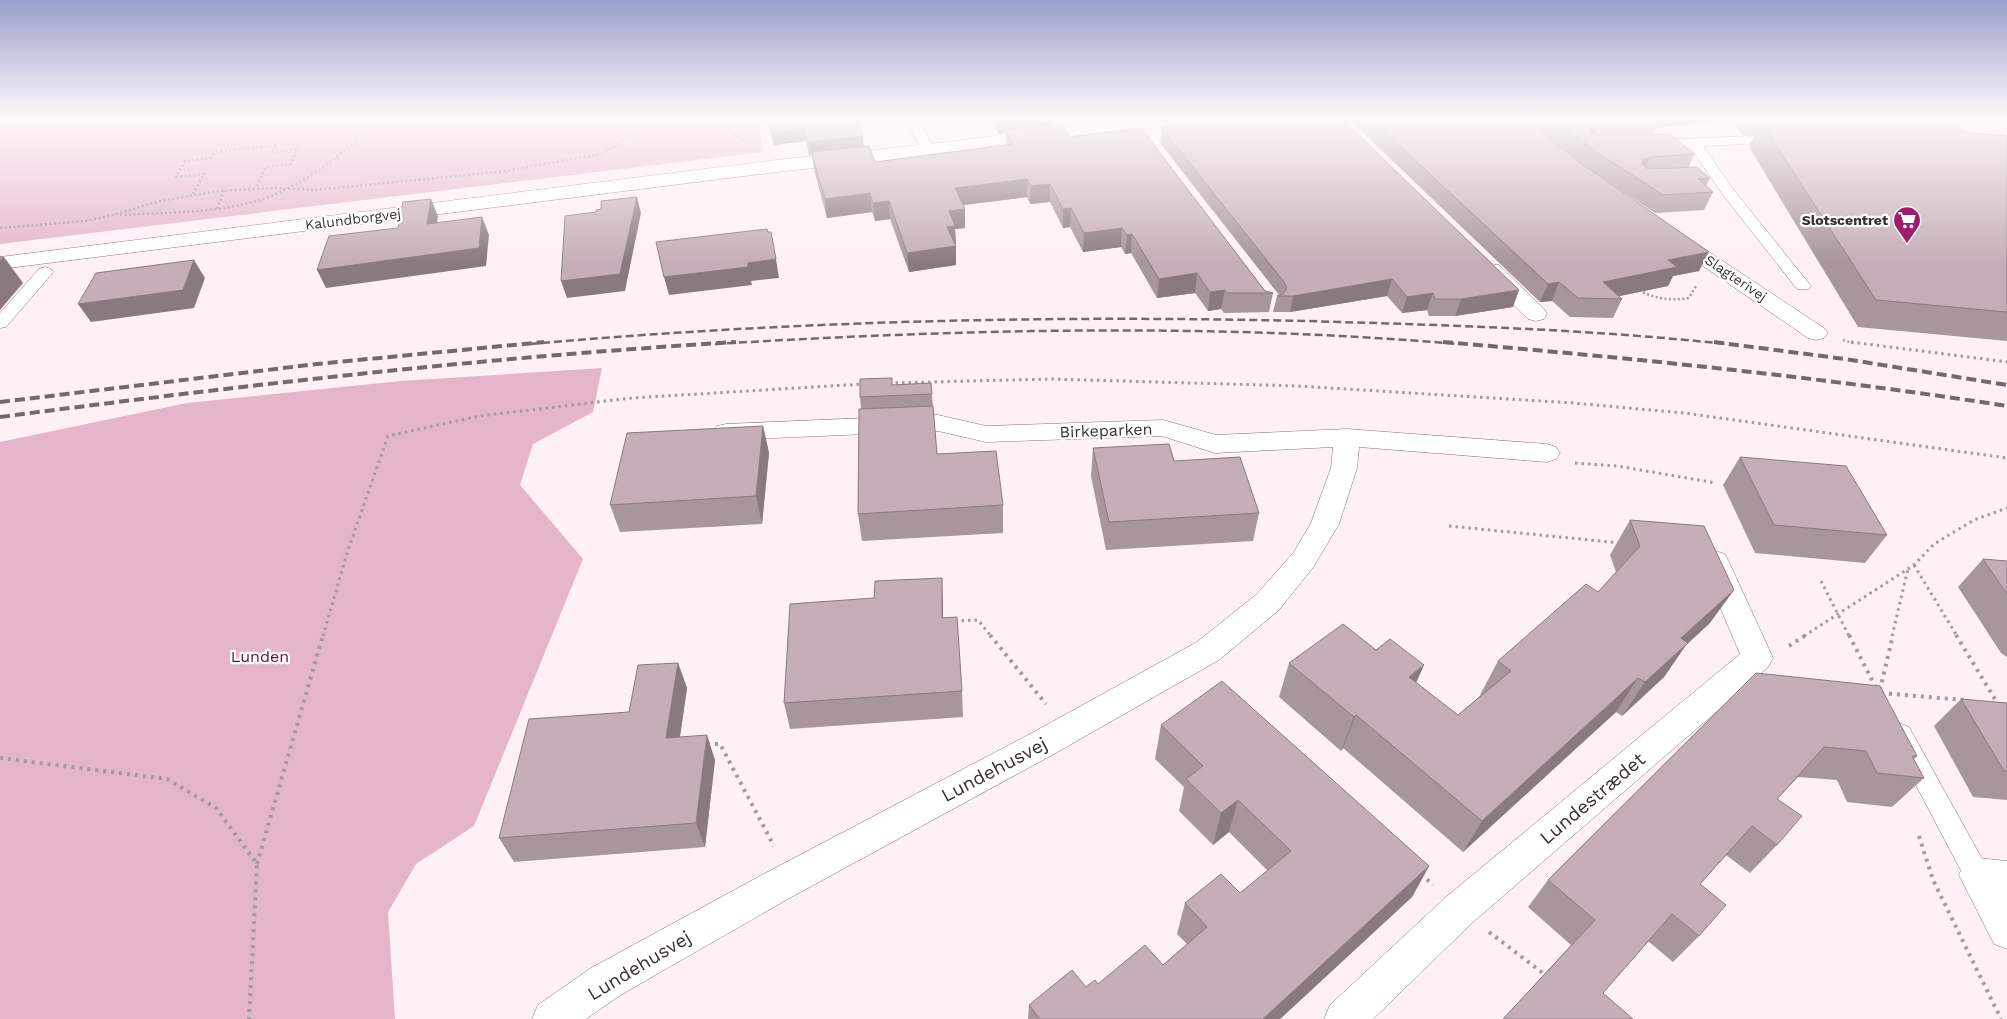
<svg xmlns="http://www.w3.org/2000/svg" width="2007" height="1019" font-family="'Work Sans',sans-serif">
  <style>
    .green { fill: #e5b6ca }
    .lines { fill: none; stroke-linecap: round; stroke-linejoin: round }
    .service-casing { stroke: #88737c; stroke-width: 1 }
    .minor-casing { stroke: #88737c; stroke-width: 1 }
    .tertiary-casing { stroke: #88737c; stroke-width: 1 }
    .path-far2 { stroke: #a5999e; stroke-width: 2.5; stroke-dasharray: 2 2.5; stroke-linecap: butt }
    .path-far1 { stroke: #a5999e; stroke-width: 3; stroke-dasharray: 2.5 4; stroke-linecap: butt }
    .path { stroke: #a5999e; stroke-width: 4; stroke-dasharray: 3 5; stroke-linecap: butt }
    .service { fill: #fff; fill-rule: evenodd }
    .minor { fill: #fff; fill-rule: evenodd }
    .tertiary { fill: #fff; fill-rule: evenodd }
    .rail-far1 { stroke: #73696c; stroke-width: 2.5; stroke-dasharray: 8 4; stroke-linecap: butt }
    .rail { stroke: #73696c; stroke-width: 4; stroke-dasharray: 10 5; stroke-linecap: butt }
    .wall { fill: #a9969d }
    .shaded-wall { fill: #8a7a80 }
    .building { fill: #c5aeb7; stroke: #8a7a80 }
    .labels { text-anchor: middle; stroke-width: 4.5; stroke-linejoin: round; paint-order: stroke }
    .far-street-label { font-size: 14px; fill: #393033; stroke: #fff }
    .far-poi-label { font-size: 14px; font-weight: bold; fill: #393033; stroke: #fff; text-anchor: end }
    .street-label { font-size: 16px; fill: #393033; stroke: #fff }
    .park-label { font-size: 16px; fill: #5e0f3c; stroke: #fff }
    .near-street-label { font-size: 19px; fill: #393033; stroke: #fff }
  </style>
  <rect width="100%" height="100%" fill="#fff0f6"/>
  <g class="green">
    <path d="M0 119H758L763 152 0 244Z"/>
    <path d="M602 368 593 412 533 444 520 485 583 559 474 826 416 864 388 912 395 1019H0V442L187 403 401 381Z"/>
  </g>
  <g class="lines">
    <g class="service-casing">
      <g id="service">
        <path d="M904 119H917L936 150 934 153H924Z"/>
        <path d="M1995 119H2007V128L2002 127Z"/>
        <path d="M1780 135 1787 139 1785 142 1703 146 1733 189 1811 286 1809 289H1797L1723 195 1690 147 1654 148 1647 144 1654 140Z"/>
        <path d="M45 267 51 269 53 272 51 275 6 327 0 328V313L39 269Z"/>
        <path d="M1901 724 1909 727 1986 866 1990 875 1986 884 1977 887 1968 884 1889 734 1893 727Z"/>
      </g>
    </g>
    <g class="minor-casing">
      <g id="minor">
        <path d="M1675 232 1682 234 1824 328 1828 333 1824 338 1816 340 1808 338 1668 242 1665 238 1668 234Z"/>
        <path d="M1491 264 1499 265 1544 309 1547 314 1544 319 1536 321 1528 319 1483 275 1480 270 1483 265Z"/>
        <path d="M938 415 986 426 1163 420 1216 435 1347 429 1547 444 1556 447 1560 453 1556 459 1547 462 1359 447 1357 468 1339 524 1314 566 1279 610 1219 660 1054 754 786 900 619 996 586 1019H532L538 1005 591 968 760 876 1030 734 1197 642 1257 594 1294 552 1311 523 1331 468 1333 447 1215 453 1162 436 986 442 938 431 726 440 717 438 713 432 717 426 726 424Z"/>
        <path d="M1715 551 1725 554 1729 562 1773 658 1768 667 1472 923 1373 1019H1324L1330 1005 1446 897 1740 654 1701 562 1705 554Z"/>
        <path d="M1977 858 2007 861V949L1994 944 1959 875 1964 863Z"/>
      </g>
    </g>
    <g class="tertiary-casing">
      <path id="tertiary" d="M1137 119H1192L1189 123 1183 124 929 156 785 171 0 269V257L785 159 929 144Z"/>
    </g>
    <g class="path-far2">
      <path d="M713 119 748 143"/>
      <path d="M193 194 204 174 176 177 185 161 211 158 215 152 276 145 273 152 297 149 291 164 266 167 256 188"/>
      <path d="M217 209 224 191"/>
      <path d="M120 215C170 212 224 214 271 196 302 184 329 163 355 143L356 136 345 119"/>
      <path d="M0 228 85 221 113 215 160 201 218 191 276 188 315 190 498 172 602 154 645 125 649 119"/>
      <path d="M1639 290C1655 299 1671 301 1689 298L1696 286"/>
      <path d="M1843 340 1856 344"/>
    </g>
    <g class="path-far1">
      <path d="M1851 342 2007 362"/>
      <path d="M889 383 1051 379 1298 386 1573 403 1684 413 2007 458"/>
      <path d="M1575 463 1617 466 1716 483"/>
      <path d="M1449 526 1620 543"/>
      <path d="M1914 565 1957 636"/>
      <path d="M1821 581 1849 636"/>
      <path d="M955 621 978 620 991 636"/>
      <path d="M323 636 347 553 388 436 479 416 632 398 863 384"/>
      <path d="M1804 636 1914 565 1934 544 1974 520 2007 508"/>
      <path d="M1892 636 1908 569"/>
    </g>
    <g class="path">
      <path d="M990 635 1046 704"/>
      <path d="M1849 635 1876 688"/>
      <path d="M1956 635 1998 704"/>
      <path d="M1789 646 1806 635"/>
      <path d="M1880 690 1893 635"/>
      <path d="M1881 693 1964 700"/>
      <path d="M707 744H720L774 846"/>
      <path d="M0 758 167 779 216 808 257 864 249 1019"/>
      <path d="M1919 836 1933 880 2001 1019"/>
      <path d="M257 864 323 635"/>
      <path d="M1421 874 1433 885"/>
      <path d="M1489 932 1548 977"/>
    </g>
    <use href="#service" class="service"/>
    <use href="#minor" class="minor"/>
    <use href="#tertiary" class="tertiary"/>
    <g class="rail-far1">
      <path d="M530 344C788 321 1047 315 1305 321 1445 325 1587 329 1726 344"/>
      <path d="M715 344C962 329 1211 323 1458 344"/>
    </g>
    <g class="rail">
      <path d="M1443 342C1632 358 1820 377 2007 406"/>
      <path d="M1714 342 1845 359 2007 385"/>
      <path d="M0 402 317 364 544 342"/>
      <path d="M0 417C245 385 489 357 736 342"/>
    </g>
  </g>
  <g class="wall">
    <path d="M766 119H856L864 147 875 162 1006 145V133L998 134 989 119H1052V125L1070 137 1265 291 1273 293 1269 312 1224 313 1221 309 1208 311 1195 293 1157 298 1131 253 1125 254 1121 247 1083 252 1070 227 1063 228 1050 202 1030 204 1027 197 963 205 965 209V228L955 229 956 244H955L956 265 909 272 890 219 875 221 872 212 827 218 814 170 812 154 809 155 806 141 774 145Z"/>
    <path d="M1166 119H1342L1513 307 1455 316H1429L1427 310 1402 313 1387 296 1290 312H1273L1277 296 1279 295 1160 143 1162 128 1166 127Z"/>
    <path d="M1353 119H1727L1655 128 1652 134 1694 154 1689 167 1710 178 1706 186 1713 192 1704 210 1655 213 1604 179 1699 271 1673 276 1668 286 1619 296 1622 299 1613 318 1570 317 1552 301 1540 302 1352 122Z"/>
    <path d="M1732 119H1958L1962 132 2007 136V341L1858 327 1749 147 1755 135H1742Z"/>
    <path d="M931 383 937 454 1003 505V533L862 541 858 514 861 408 860 397 893 385Z"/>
    <path d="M763 426 769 453 762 524 620 532 610 505Z"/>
    <path d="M1093 448 1174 461 1259 513 1253 541 1106 550 1091 476Z"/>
    <path d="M1740 457 1887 535 1865 563 1755 553 1723 485Z"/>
    <path d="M1630 520 1734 590 1709 624 1686 645 1664 677 1622 716 1616 712 1463 852 1343 748 1341 751 1279 697 1289 663 1416 683 1458 715 1481 695H1480L1498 661 1598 592 1616 572 1610 555Z"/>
    <path d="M1983 559 2007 561V657L2001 653 1958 587Z"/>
    <path d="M943 605V618L962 691 963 717 790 729 784 703Z"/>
    <path d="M678 663 687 688 680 737 715 760 705 847 514 862 499 838Z"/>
    <path d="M1756 673 1917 756 1914 759 1924 778 1892 807 1847 802 1837 780 1798 777 1777 799V845L1750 873 1726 855 1700 884 1699 936 1673 962 1648 941 1603 993 1503 1019 1571 945 1528 907 1548 880Z"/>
    <path d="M1961 699 2007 703V800L1973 797 1934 726Z"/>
    <path d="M1161 725 1429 866 1412 897 1280 1019H1028L1029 1005 1086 987 1098 984 1163 965 1187 944 1177 934 1185 903 1240 893 1268 871 1229 832 1213 845 1179 811 1184 787 1155 759Z"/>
  </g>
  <g class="shaded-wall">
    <path d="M997 119H1052V127L1006 130V133L998 134Z"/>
    <path d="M1644 119H1727L1655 128 1657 122Z"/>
    <path d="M1598 125 1591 142 1590 129Z"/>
    <path d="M804 128 806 141 774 145 772 133Z"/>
    <path d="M863 136 864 149 809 155 808 142Z"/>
    <path d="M1650 157 1643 175 1636 177 1644 159Z"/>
    <path d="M1027 179V197L956 206 955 188Z"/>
    <path d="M1050 184V202L1030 204 1031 186Z"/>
    <path d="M870 193 872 212 827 218 825 199Z"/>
    <path d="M637 197 641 213 625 291 567 298 561 281Z"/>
    <path d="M431 199 438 216 434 242 427 224Z"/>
    <path d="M889 201 890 219 875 221 873 203Z"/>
    <path d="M1071 208 1070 227 1063 228V209Z"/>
    <path d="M965 209V228L955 229 956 244 948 245 947 227 949 211Z"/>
    <path d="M482 217 489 235 486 266 326 288 317 270Z"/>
    <path d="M1122 228 1121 247 1083 252 1084 233Z"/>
    <path d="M1132 234 1131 253 1125 254 1127 235Z"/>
    <path d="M956 246V265L909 272 907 253Z"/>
    <path d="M1709 252 1699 271 1673 276 1668 286 1606 299 1603 282 1668 260Z"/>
    <path d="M4 257 23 283 0 310V261Z"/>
    <path d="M776 259 779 278 751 281 752 285 669 295 664 277 748 263Z"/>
    <path d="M194 260 205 278 194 308 91 322 78 304Z"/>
    <path d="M1197 273 1195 293 1157 298 1159 279Z"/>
    <path d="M1392 279 1387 296 1290 312 1293 296Z"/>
    <path d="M1559 282 1552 301 1540 302 1548 284Z"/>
    <path d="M1225 290 1221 309 1208 311 1210 292Z"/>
    <path d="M1519 290 1513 307 1455 316 1461 299Z"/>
    <path d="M1433 293 1427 310 1402 313 1407 297Z"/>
    <path d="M763 426 769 453 762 524 756 496Z"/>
    <path d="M942 578 943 605V644L942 618Z"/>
    <path d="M1734 590 1709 624 1686 645 1664 677 1622 716 1645 682 1681 638Z"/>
    <path d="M678 663 687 688 676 763 666 738Z"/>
    <path d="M1424 665 1409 699V677Z"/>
    <path d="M1638 678 1616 712 1463 852 1482 821Z"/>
    <path d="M1356 715 1343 748 1341 751 1354 717Z"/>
    <path d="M707 735 715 760 705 847 696 823Z"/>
    <path d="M1238 800 1229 832 1213 845 1221 813Z"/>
    <path d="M1429 866 1412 897 1280 1019H1263Z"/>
  </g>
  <g class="building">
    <path d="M768 119H856L863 136 808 142 804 128 772 133Z"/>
    <path d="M1172 119H1342L1519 290 1461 299H1435L1433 293 1407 297 1392 279 1293 296H1277L1283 294 1287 288 1284 282 1162 128 1177 126Z"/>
    <path d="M1371 119H1525L1582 164 1709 252 1668 260 1677 267 1603 282 1622 299 1578 298 1559 282 1548 284Z"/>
    <path d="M1553 119H1654L1657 122 1598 125 1590 129V132L1598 136 1670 134 1694 154 1650 157 1644 159 1642 164 1646 168 1651 169 1696 167 1710 178 1698 179 1713 192 1663 195 1598 153Z"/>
    <path d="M1834 119H1958L1962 132 2007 136V312L1876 300 1761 122Z"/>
    <path d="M1061 124 1070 137 1141 128 1265 291 1273 293H1227L1225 290 1210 292 1197 273 1159 279 1132 234 1127 235 1122 228 1084 233 1071 208 1063 209 1050 184 1031 186 1027 179 955 188 965 209 949 211 955 226 947 227 956 246 907 253 889 201 873 203 870 193 825 199 811 152 869 146 875 162 1013 144 1006 130Z"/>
    <path d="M637 197 620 274 561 281 565 216 596 212V210L601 209V201Z"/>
    <path d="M431 199 427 224 482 217 479 248 317 270 329 236 398 228 403 202Z"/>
    <path d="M767 229 768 232H771L776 259 748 263V267L664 277 656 242Z"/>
    <path d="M0 257H4L0 261Z"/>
    <path d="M194 260 183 290 78 304 96 273Z"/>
    <path d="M892 378V385L931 383 932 394 860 397V379Z"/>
    <path d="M933 406 937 454 996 451 1003 505 858 514 859 409Z"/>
    <path d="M763 426 756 496 610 505 627 433Z"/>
    <path d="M1169 444 1174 461 1240 457 1259 513 1109 522 1093 448Z"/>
    <path d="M1740 457 1846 466 1887 535 1774 525Z"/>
    <path d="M1630 520 1704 526 1734 590 1681 638 1688 643 1645 682 1638 678 1482 821 1356 715 1354 717 1289 663 1343 624 1376 650 1390 639 1424 665 1409 677 1458 715 1511 671 1498 661 1586 584 1598 592 1640 546Z"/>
    <path d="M1983 559 2007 561V594Z"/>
    <path d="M942 578V618L957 617 962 691 784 703 790 604 874 598 875 581Z"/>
    <path d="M678 663 666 738 707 735 696 823 499 838 529 719 629 712 638 665Z"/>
    <path d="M1756 673 1880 686 1917 756H1912L1924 778 1877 773 1866 751 1824 747 1777 799 1802 816 1777 845 1752 826 1700 884 1726 905 1699 936 1672 914 1603 993 1633 1019H1503L1595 920 1548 880Z"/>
    <path d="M1222 681 1429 866 1263 1019H1040L1029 1005 1072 970 1086 987 1095 980 1098 984 1145 945 1163 965 1207 927 1185 903 1221 874 1240 893 1291 851 1238 800 1221 813 1186 779 1203 766 1161 725Z"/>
    <path d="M1961 699 2007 703V771H2004Z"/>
  </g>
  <linearGradient id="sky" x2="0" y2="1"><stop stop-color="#999fca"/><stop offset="0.45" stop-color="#fff8fb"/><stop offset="1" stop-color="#fff8fb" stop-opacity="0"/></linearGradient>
  <rect width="2007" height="262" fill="url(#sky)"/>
  <defs>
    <g id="supermarket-pin" transform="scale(1.4375)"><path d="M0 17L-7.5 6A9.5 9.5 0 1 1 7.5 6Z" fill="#a11c6a" stroke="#fff"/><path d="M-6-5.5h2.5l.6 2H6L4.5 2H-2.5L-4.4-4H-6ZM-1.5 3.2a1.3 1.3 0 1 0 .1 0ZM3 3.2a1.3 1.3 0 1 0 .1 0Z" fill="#fff"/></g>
  </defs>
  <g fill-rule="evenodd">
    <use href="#supermarket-pin" x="1907" y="220"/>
  </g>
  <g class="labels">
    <g class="far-street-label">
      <text transform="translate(353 219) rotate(-7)" y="5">Kalundborgvej</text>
      <text transform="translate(1736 278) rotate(34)" y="5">Slagterivej</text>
    </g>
    <g class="far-poi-label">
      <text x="1888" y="225">Slotscentret</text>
    </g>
    <g class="street-label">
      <text transform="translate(1106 430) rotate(-2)" y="6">Birkeparken</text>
    </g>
    <g class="park-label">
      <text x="260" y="662">Lunden</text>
    </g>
    <g class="near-street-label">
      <text transform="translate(994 769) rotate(-28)" y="7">Lundehusvej</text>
      <text transform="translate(1592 798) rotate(-40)" y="7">Lundestrædet</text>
      <text transform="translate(639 965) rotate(-31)" y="7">Lundehusvej</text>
    </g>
  </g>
</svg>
